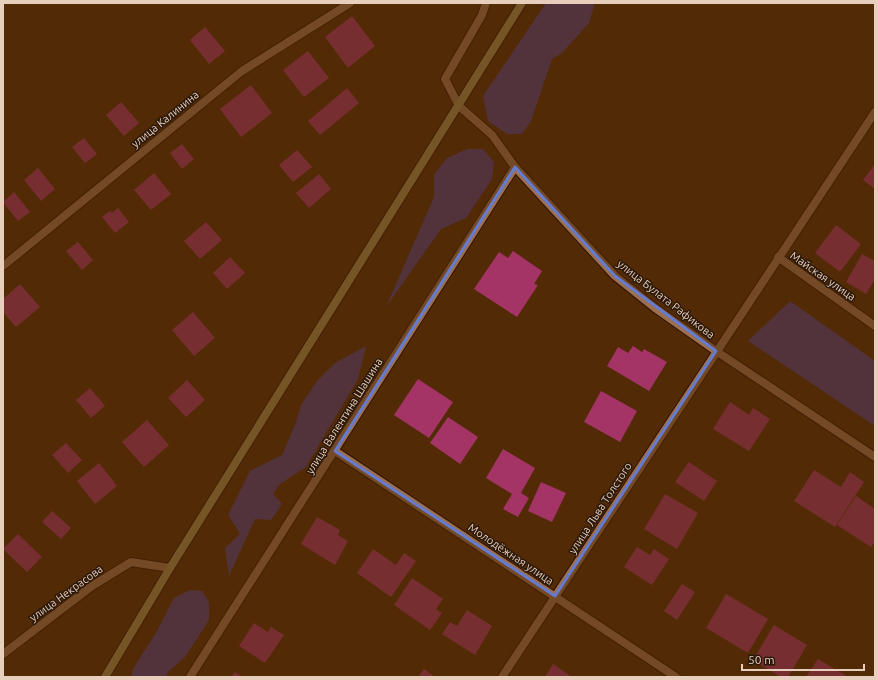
<svg xmlns="http://www.w3.org/2000/svg" width="878" height="680" font-family="Ubuntu,sans-serif">
  <style>
    .green { fill: #533d7d }
    .building { fill: #a43465 }
    .lines { fill: none; stroke-linecap: round; stroke-linejoin: round }
    .lane-casing { stroke: #311400; stroke-width: 10 }
    .street-casing { stroke: #311400; stroke-width: 10 }
    .secondary-casing { stroke: #311400; stroke-width: 10 }
    .lane { stroke: #9c6f4e; stroke-width: 8 }
    .street { stroke: #9c6f4e; stroke-width: 8 }
    .secondary { stroke: #a1874f; stroke-width: 8 }
    .marked { fill: none; stroke: #647bcf; stroke-width: 3; stroke-linejoin: round }
    .labels { text-anchor: middle; stroke-width: 3; stroke-linejoin: round; paint-order: stroke }
    .street-label { font-size: 11px; fill: #e8cebd; stroke: #2b190b }
  </style>
  <rect width="100%" height="100%" fill="#522a06"/>
  <g class="green">
    <path d="M546 3H595L589 23 561 54 552 59 531 121 522 134H507L488 121 483 96Z"/>
    <path d="M467 149H483L494 162 492 179 466 218 441 229 386 307 434 197V175L447 158Z"/>
    <path d="M790 301 875 361V426L748 341Z"/>
    <path d="M366 346 358 379 306 467 280 484 273 494 282 504 271 520 255 519 229 576 225 548 240 534 228 515 250 471 282 455 295 425 301 405 317 381 335 363Z"/>
    <path d="M190 590 202 591 209 602V620L185 657 168 672 166 677H131L133 669 157 631 174 598Z"/>
  </g>
  <g class="building">
    <path d="M352 16 375 46 348 68 325 37Z"/>
    <path d="M205 27 225 51 209 64 190 40Z"/>
    <path d="M308 51 329 78 304 97 283 70Z"/>
    <path d="M251 85 272 113 241 137 220 109Z"/>
    <path d="M347 88 359 103 320 135 308 121Z"/>
    <path d="M121 102 139 123 124 136 106 115Z"/>
    <path d="M84 138 97 154 85 163 72 147Z"/>
    <path d="M182 144 194 159 182 169 170 153Z"/>
    <path d="M297 150 312 167 293 182 279 165Z"/>
    <path d="M875 164V189L863 180Z"/>
    <path d="M38 168 55 189 41 201 24 180Z"/>
    <path d="M154 173 171 194 151 210 134 190Z"/>
    <path d="M319 174 331 189 309 208 296 193Z"/>
    <path d="M14 192 30 212 18 221 3 202Z"/>
    <path d="M118 208 129 222 115 233 102 217 110 211 112 213Z"/>
    <path d="M206 222 222 240 200 259 184 241Z"/>
    <path d="M836 225 861 244 840 272 815 253Z"/>
    <path d="M78 242 93 260 82 270 66 251Z"/>
    <path d="M513 251 542 271 534 284 538 285 517 317 474 289 499 252 508 258Z"/>
    <path d="M862 254 875 261V279L866 294 846 282Z"/>
    <path d="M230 257 245 273 227 289 213 273Z"/>
    <path d="M20 284 40 307 16 327 3 312V299Z"/>
    <path d="M193 312 215 338 194 356 172 330Z"/>
    <path d="M633 346 642 352 644 349 667 362 649 391 607 366 618 347 628 353Z"/>
    <path d="M418 379 453 402 429 438 394 415Z"/>
    <path d="M187 380 205 400 186 417 168 398Z"/>
    <path d="M90 388 105 406 91 418 76 400Z"/>
    <path d="M601 391 637 411 620 442 584 422Z"/>
    <path d="M730 402 749 415 753 408 770 419 749 451 713 429Z"/>
    <path d="M448 417 478 437 460 464 430 443Z"/>
    <path d="M147 420 169 445 144 467 122 442Z"/>
    <path d="M66 443 82 460 68 473 52 455Z"/>
    <path d="M503 449 535 468 521 493 529 498 518 517 503 509 512 494 486 478Z"/>
    <path d="M689 462 717 481 704 501 675 482Z"/>
    <path d="M99 463 117 486 95 504 77 481Z"/>
    <path d="M814 470 841 487 850 472 864 482 835 527 794 501Z"/>
    <path d="M541 482 566 493 552 522 528 511Z"/>
    <path d="M665 494 698 513 677 549 644 529Z"/>
    <path d="M856 496 875 509V541L871 547 837 525Z"/>
    <path d="M52 511 71 528 61 539 42 522Z"/>
    <path d="M317 517 340 530 338 535 348 541 335 565 301 544Z"/>
    <path d="M18 534 42 557 27 572 3 549Z"/>
    <path d="M637 547 650 555 654 549 669 559 652 585 624 567Z"/>
    <path d="M373 549 396 565 404 553 416 561 391 597 357 573Z"/>
    <path d="M412 578 443 599 436 609 442 613 430 630 394 605Z"/>
    <path d="M682 584 695 592 677 620 664 611Z"/>
    <path d="M726 594 768 619 748 653 706 628Z"/>
    <path d="M467 610 492 626 475 655 442 634 450 622 457 626Z"/>
    <path d="M254 623 268 632 271 627 284 635 265 663 239 646Z"/>
    <path d="M774 625 807 645 788 677H781L753 660Z"/>
    <path d="M818 659 848 677H806Z"/>
    <path d="M553 664 572 677H545Z"/>
    <path d="M424 669 435 677H418Z"/>
    <path d="M235 672 243 677H231Z"/>
  </g>
  <g class="lines">
    <g class="lane-casing">
      <path id="lane" d="M459 106 445 79 482 15 486 3"/>
    </g>
    <g class="street-casing">
      <g id="street">
        <path d="M459 106 492 135 515 167 615 276 655 308 716 351 875 457"/>
        <path d="M778 257 875 326"/>
        <path d="M3 266 242 71 350 3"/>
        <path d="M335 451 676 677"/>
        <path d="M3 654 92 586 131 562 170 568"/>
        <path d="M190 677 515 167"/>
        <path d="M502 677 875 112"/>
      </g>
    </g>
    <g class="secondary-casing">
      <path id="secondary" d="M105 677 170 568 522 3"/>
    </g>
    <use href="#lane" class="lane"/>
    <use href="#street" class="street"/>
    <use href="#secondary" class="secondary"/>
  </g>
  <path d="M0 0H878V680H0ZM515 167 615 276 716 351 555 596 335 451Z" fill="#522a06" fill-opacity=".55" fill-rule="evenodd"/>
  <path class="marked" d="M515 167 615 276 716 351 555 596 335 451Z"/>
  <g class="labels">
    <g class="street-label">
      <text transform="translate(165 119) rotate(-39)" y="4">улица Калинина</text>
      <text transform="translate(823 276) rotate(35)" y="4">Майская улица</text>
      <text transform="translate(666 299) rotate(38)" y="4">улица Булата Рафикова</text>
      <text transform="translate(344 416) rotate(-58)" y="4">улица Валентина Шашина</text>
      <text transform="translate(600 508) rotate(-57)" y="4">улица Льва Толстого</text>
      <text transform="translate(511 554) rotate(34)" y="4">Молодёжная улица</text>
      <text transform="translate(66 593) rotate(-36)" y="4">улица Некрасова</text>
    </g>
  </g>
  <rect width="878" height="680" fill="none" stroke="#e8cebd" stroke-width="8"/>
  <path d="M742 664v6h122v-6" fill="none" stroke="#e8cebd" stroke-width="2"/>
  <text x="748" y="664" font-size="12" fill="#e8cebd" stroke="#2b190b" stroke-width="3" paint-order="stroke">50 m</text>
</svg>
